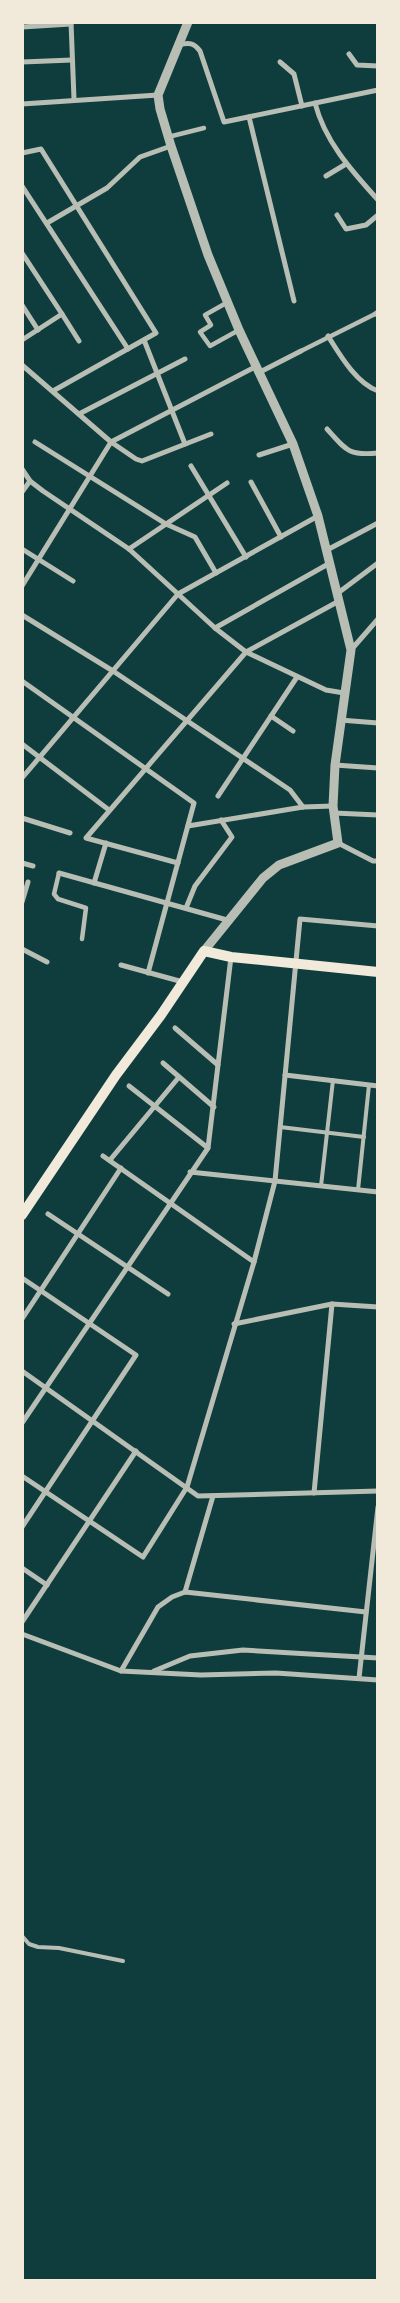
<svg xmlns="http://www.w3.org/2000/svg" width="400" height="2303" font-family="'Asap Condensed',sans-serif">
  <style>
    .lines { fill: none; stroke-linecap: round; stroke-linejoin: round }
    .service { stroke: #b8beb3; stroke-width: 4 }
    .pedestrian { stroke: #b8beb3; stroke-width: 4.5 }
    .minor { stroke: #b8beb3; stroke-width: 5 }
    .tertiary { stroke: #b8beb3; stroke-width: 9 }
    .secondary { stroke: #f1e9da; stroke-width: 10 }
  </style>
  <rect width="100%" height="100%" fill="#0f3d3e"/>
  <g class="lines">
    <g class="service">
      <path d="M280 1127 364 1137"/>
      <path d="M321 1186 333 1080"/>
      <path d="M358 1190 369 1085"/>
      <path d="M378 1824V1834"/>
      <path d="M22 1936 29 1944 38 1947 59 1948 123 1961"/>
    </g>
    <g class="pedestrian">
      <path d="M168 137 204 128"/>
      <path d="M228 302 205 315 211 325 200 332 210 346 239 330"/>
      <path d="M301 351 375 314"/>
      <path d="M59 873 54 894 58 899 86 908 82 939"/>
    </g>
    <g class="minor">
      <path d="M71 22 74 99"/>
      <path d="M22 27 71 24"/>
      <path d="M179 45C189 42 194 43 200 51L224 122 378 90"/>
      <path d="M349 54 357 65 378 66"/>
      <path d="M22 62 72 60"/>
      <path d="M280 62 294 74 302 106"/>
      <path d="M315 103C325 142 352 171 378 200"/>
      <path d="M22 104 158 95"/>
      <path d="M249 117 294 301"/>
      <path d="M22 153 41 149 156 333 53 391"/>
      <path d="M326 176 346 164"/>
      <path d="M22 186 128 349"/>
      <path d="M337 215 346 229 366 225 378 215"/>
      <path d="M47 223 107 188 140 157 171 146"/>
      <path d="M22 253 62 314 22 340"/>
      <path d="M22 305 38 330"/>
      <path d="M62 314 79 341"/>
      <path d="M375 314 378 312"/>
      <path d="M328 336C340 355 356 383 378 391"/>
      <path d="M144 340 185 444"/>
      <path d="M22 365 111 442 136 459 142 461 211 434"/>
      <path d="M260 372 301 351"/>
      <path d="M79 414 185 359"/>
      <path d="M327 429C346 450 348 456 378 453"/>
      <path d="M35 442 166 524 195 537 216 573"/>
      <path d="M259 455 293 444"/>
      <path d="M191 466 246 557"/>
      <path d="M22 469 30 481 43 491 129 549 215 628 246 652 326 690 344 693"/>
      <path d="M251 482 281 537"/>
      <path d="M22 492 30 481"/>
      <path d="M22 549 73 581"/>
      <path d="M129 549 227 483"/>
      <path d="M327 550 378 523"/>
      <path d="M22 586 111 442 257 366"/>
      <path d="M338 593 378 563"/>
      <path d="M22 615 113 671 290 790 303 807"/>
      <path d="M215 628 330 563"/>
      <path d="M351 650 378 619"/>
      <path d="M22 681 194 803 148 973"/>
      <path d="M271 716 293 731"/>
      <path d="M340 720 378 723"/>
      <path d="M22 744 109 810"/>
      <path d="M335 765 378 768"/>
      <path d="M22 778 178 594 318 516"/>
      <path d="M218 796 297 677"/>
      <path d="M334 813 378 815"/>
      <path d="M22 818 70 833"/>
      <path d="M188 826 303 807 333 806"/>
      <path d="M338 843 373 861H378"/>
      <path d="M22 863 33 866"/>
      <path d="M178 863 86 838 246 652 339 601"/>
      <path d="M59 873 227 920"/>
      <path d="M94 883 106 843"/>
      <path d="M22 902 28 882"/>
      <path d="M186 908 195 886 232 837 221 820"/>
      <path d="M22 949 47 962"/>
      <path d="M121 965 183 982"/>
      <path d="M175 1028 218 1065"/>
      <path d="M163 1063 214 1107"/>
      <path d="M285 1075 378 1086"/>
      <path d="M129 1086 208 1148"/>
      <path d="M103 1156 254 1262"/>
      <path d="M110 1160 179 1077"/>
      <path d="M190 1172 378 1192"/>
      <path d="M48 1214 168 1294"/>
      <path d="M22 1278 136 1355 22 1527"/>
      <path d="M22 1319 121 1168"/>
      <path d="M234 1324 332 1304 378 1307"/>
      <path d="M22 1371 198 1496 378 1491"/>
      <path d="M22 1423 208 1148 231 957"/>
      <path d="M22 1476 143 1557 187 1487 254 1262 275 1181 300 919 378 926"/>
      <path d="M314 1493 332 1304"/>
      <path d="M22 1568 47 1585"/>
      <path d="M185 1592 213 1496"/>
      <path d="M22 1622 136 1451"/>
      <path d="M22 1634 121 1671 201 1675 276 1673 378 1680"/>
      <path d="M121 1671 158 1607 172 1597 185 1592 366 1612"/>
      <path d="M154 1671 190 1656 243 1650 378 1658"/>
      <path d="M359 1678 378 1507"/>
    </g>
    <path class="tertiary" d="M188 22 158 95 160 109 171 146 208 255 239 330 293 444 318 516 351 650 335 765 333 806 338 843 279 865 263 878 204 951"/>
    <path class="secondary" d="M22 1215 116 1075 161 1015 204 951 231 957 378 972"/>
  </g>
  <rect width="400" height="2303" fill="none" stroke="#f1e9da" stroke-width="48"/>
</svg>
